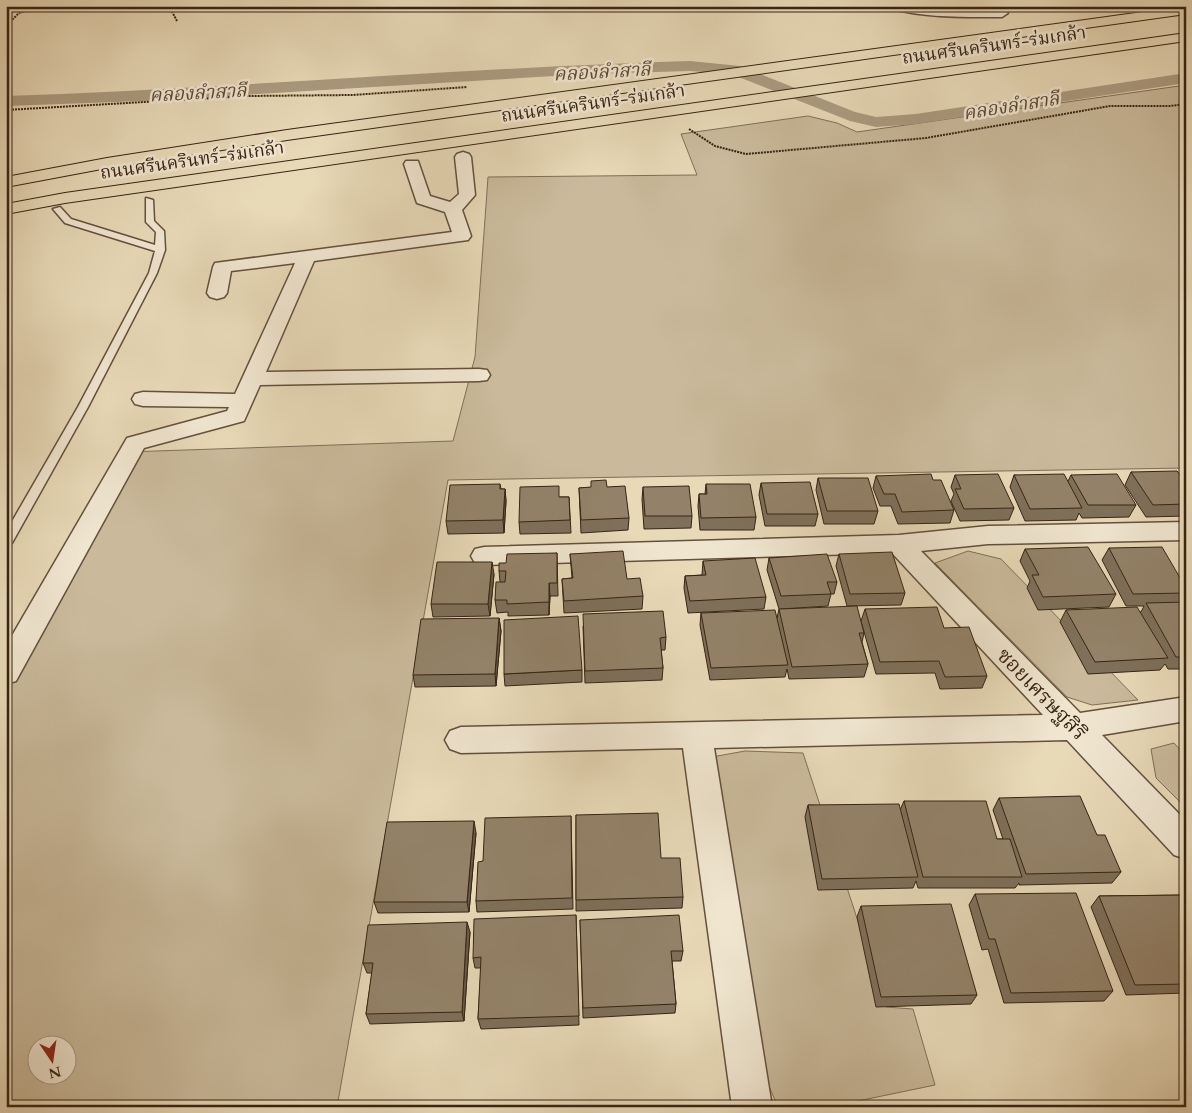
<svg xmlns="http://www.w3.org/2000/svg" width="1192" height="1113" font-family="Cardo,'Noto Serif Thai',serif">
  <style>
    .green { fill: #caba9b; stroke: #806f58; fill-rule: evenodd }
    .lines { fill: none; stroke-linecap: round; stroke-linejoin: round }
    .canal { fill: #ac9b80; fill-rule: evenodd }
    .service-casing { stroke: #63513d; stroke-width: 3 }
    .minor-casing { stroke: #63513d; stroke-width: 3 }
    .primary-casing { stroke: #372414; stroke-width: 2 }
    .path { stroke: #372414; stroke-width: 2; stroke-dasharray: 2 1; stroke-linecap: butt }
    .service { fill: #f0e6d0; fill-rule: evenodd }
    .minor { fill: #f0e6d0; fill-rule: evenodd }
    .primary { fill: #e8d9b7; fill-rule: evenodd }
    .wall { fill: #7e705a; stroke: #372414 }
    .shaded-wall { fill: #675b4a; stroke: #372414 }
    .building { fill: #938269; stroke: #372414 }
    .labels { text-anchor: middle; stroke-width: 5; stroke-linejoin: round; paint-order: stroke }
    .far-street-label { font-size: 18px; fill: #372414; stroke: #f0e6d0 }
    .far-water-label { font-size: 19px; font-style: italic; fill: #5a4834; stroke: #f0e6d0 }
    .street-label { font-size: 21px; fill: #372414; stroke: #f0e6d0 }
  </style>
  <rect width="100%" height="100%" fill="#e8d9b7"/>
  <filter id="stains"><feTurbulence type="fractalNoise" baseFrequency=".004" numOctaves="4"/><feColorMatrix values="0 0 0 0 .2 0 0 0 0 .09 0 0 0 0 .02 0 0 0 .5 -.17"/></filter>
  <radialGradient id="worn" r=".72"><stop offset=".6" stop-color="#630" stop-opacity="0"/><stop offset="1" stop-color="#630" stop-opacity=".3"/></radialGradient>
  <g class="green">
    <path d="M1186 85V468L448 480 337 1107H6V690L126 452 453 441 475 357 488 177 697 175 681 134 808 116 837 123 857 132ZM38 1046H68V1076H38Z"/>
    <path d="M968 551 1001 559 1138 700 1092 705 1067 697 935 563Z"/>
    <path d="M1174 743 1186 756V808L1156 778 1151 749Z"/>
    <path d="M745 751 803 753 886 1007 913 1009 935 1085 829 1107H778L768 1084 712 757Z"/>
  </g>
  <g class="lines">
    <g class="canal">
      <path d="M6 6H32L30 9 6 14Z"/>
      <path d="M690 61 740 66 855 112 876 117 916 114 1186 73V83L916 124 876 127 850 121 731 74 690 71 588 74 143 101 6 106V96C234 88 462 68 690 61Z"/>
    </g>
    <g class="service-casing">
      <path id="service" d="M146 198 153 200 154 221 164 231 165 250 157 273 88 407 12 543 6 547V532L78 407 149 273 155 251 65 223 53 209 60 207 71 219 155 245 156 232 146 222Z"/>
    </g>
    <g class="minor-casing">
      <g id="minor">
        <path d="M886 6 947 10 1002 9 1008 13 1002 17C963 17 926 18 888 8Z"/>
        <path d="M463 152 469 154 471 157 475 195 462 210 471 236 468 240 314 261 266 372 479 369 487 370 490 375 487 380 479 381 260 385 244 421 144 448 16 681 6 684V646L127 438 227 411 229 407 143 406 135 404 132 399 135 394 143 392 235 394 295 263 231 271 227 293 224 297 217 299 210 297 207 293 213 267 215 263 452 232 445 212 417 203 404 164 406 161H418L430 196 450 202 459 194 455 157 457 154Z"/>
        <path d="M1186 522V540L988 544 921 551 1080 713 1186 697V721L1102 735 1186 821V859L1174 855 1067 740 714 748 772 1107H732L683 748 461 753 450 749 445 740 450 731 461 727 1043 715 892 553 484 565 475 563 471 556 475 549 484 547 899 535 988 526Z"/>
      </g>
    </g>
    <g class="primary-casing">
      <g id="primary">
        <path d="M1186 6V14L287 140 107 168 6 187V177L107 158 287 130Z"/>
        <path d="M1186 33V41L65 203 6 214V204L65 193Z"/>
      </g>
    </g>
    <g class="path">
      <path d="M169 6 177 21"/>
      <path d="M6 26 19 13 47 6"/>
      <path d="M6 110 248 96 353 95 467 87"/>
      <path d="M689 129 715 146 746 154 926 138 1110 106H1170L1186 104"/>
    </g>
    <use href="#service" class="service"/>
    <use href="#minor" class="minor"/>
    <use href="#primary" class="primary"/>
  </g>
  <g class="wall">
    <path d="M1131 472 1186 482V516L1146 517 1125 485Z"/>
    <path d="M955 475 1014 508 1009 520 960 521 951 501 954 494 951 487Z"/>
    <path d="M1014 475 1068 481 1071 475 1136 505 1129 517 1082 518 1079 513 1076 520 1025 521 1010 487Z"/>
    <path d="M876 476 933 480 954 510 950 523 898 524 891 506H880L873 488Z"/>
    <path d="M818 478 878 511 874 524H824L816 490Z"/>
    <path d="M761 483 818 514 815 526H765L759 495Z"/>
    <path d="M500 484 501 489H505L506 501 504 533 448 534 446 521Z"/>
    <path d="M706 484 756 517 754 530H700L698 506 699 494H705Z"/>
    <path d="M607 487 629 518 628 530 581 533 579 488Z"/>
    <path d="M643 487 692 516 691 528 644 529 642 499Z"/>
    <path d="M560 497H569L571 533 520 534 519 522Z"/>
    <path d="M1109 548 1186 588V598L1183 602H1186V669H1168L1165 664 1160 670 1088 674 1060 622 1066 610 1141 612 1144 606H1126L1102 560Z"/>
    <path d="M1025 549 1116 594 1109 607 1038 610 1027 588 1030 581 1020 561Z"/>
    <path d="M557 553 558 596H550L549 615 508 616V612L497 613 495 600 500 582 499 571 506 563Z"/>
    <path d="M570 554 627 579 643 596 642 609 564 613 562 579 572 578Z"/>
    <path d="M839 554 905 593 901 605 847 606 836 566Z"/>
    <path d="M769 558 837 582 834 594H831L828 606 781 609 864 633 862 642 868 664 864 677 789 679 787 669 785 677 710 680 700 625 701 613 777 618 779 609 767 570Z"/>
    <path d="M703 561 766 597 764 609 688 613 684 588 685 576 702 575Z"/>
    <path d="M494 574 490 616 433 617 431 604Z"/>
    <path d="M865 609 944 628 987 676 982 688 940 689 935 673 876 674 861 621Z"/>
    <path d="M499 618 501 631 496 686 415 687 413 675Z"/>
    <path d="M583 626 666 637 665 650H661L663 668 662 680 585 683Z"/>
    <path d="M582 670V682L505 686 504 674Z"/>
    <path d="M999 798 1097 835 1121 872 1112 883 1019 885V883L1015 888H918L916 881 913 888 818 890 805 817 808 805 900 810 904 801 997 839H1003L993 810Z"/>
    <path d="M576 815 661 858 683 897 682 908 576 911Z"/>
    <path d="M571 816 573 909 477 912 476 901 483 861Z"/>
    <path d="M476 833 469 912 378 913 374 902Z"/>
    <path d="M975 894 1113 991 1104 1001 1004 1003 988 949 982 950 969 905Z"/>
    <path d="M1186 895V993L1126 995 1091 907 1099 896Z"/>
    <path d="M861 906 977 995 971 1004 876 1007 857 917Z"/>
    <path d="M576 915 579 1025 481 1029 478 1019 481 968H475L473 958Z"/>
    <path d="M580 920 683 951 681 961H672L676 1004 675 1013 583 1018Z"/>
    <path d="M470 932 464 1021 370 1024 366 1014 372 973H367L363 963Z"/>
  </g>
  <g class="shaded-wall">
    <path d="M505 489 506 501 504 533 503 520Z"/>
    <path d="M492 562 494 574 490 616 488 604Z"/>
    <path d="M549 583 550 596 549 615Z"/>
    <path d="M499 618 501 631 496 686 495 674Z"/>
    <path d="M474 821 476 833 469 912 467 902Z"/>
    <path d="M467 922 470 932 464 1021 462 1012Z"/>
  </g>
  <g class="building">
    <path d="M1177 471 1186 482V504L1153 505 1131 472Z"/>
    <path d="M931 474 933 480H941L954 510 902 512 895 494H884L876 476Z"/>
    <path d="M998 474 1014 508 964 509 955 489H961L955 475Z"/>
    <path d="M1064 474 1082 508 1030 509 1014 475Z"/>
    <path d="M1117 474 1136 505H1088L1071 475Z"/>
    <path d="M818 478H868L878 511H827Z"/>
    <path d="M606 480 607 487 625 486 629 518 581 520 579 488 591 487V481Z"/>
    <path d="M810 482 818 514H767L761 483Z"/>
    <path d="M500 484V489H505L503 520 446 521 450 485Z"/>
    <path d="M706 484H750L756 517 701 518 699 494H707Z"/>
    <path d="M559 486V497H569L570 520 519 522 520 487Z"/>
    <path d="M689 486 692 516H645L643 487Z"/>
    <path d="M1088 547 1116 594 1043 597 1032 575H1039L1025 549Z"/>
    <path d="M1162 547 1186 588V593L1133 594 1109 548Z"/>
    <path d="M623 551 627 579 640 578 643 596 564 601 562 579 573 578 570 554Z"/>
    <path d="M892 552 905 593 850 594 839 554Z"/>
    <path d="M557 553V583H549V602L507 604V600H495L496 582H505L506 571H499V563H506L507 554Z"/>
    <path d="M827 554 837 582H827L831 594 781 596 769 558Z"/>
    <path d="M755 558 766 597 690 601 685 576 706 575 703 561Z"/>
    <path d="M437 562H492L488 604H431Z"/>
    <path d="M1186 602V657H1176L1146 603Z"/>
    <path d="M857 606 864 633H859L868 664 792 667 779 609Z"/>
    <path d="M937 607 944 628 969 627 987 676 945 677 939 661 880 662 865 609Z"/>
    <path d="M1137 607 1168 658 1095 662 1066 610Z"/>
    <path d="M775 610 788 665 711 668 701 613Z"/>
    <path d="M663 611 666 637 660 638 663 668 585 671 583 614Z"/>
    <path d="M578 616 582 670 504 674V620Z"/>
    <path d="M499 618 495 674 413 675 421 619Z"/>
    <path d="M1080 796 1097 835H1105L1121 872 1026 874 999 798Z"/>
    <path d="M904 801H986L997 839H1010L1022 877H923Z"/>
    <path d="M899 804 918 877 822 879 808 805Z"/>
    <path d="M658 813 661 858H680L683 897 576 900V815Z"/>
    <path d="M571 816 572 898 476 901 478 862 483 861 485 818Z"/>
    <path d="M474 821 467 902H374L387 822Z"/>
    <path d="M1076 893 1113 991 1011 993 995 939H989L975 894Z"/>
    <path d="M1186 895V984L1135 985 1099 896Z"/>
    <path d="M951 904 977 995 881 997 861 906Z"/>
    <path d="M576 915 579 1016 478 1019 481 957 473 958 474 919Z"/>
    <path d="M679 915 683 951H671L676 1004 583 1008 580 920Z"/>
    <path d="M467 922 462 1012 366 1014 373 963H363L368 925Z"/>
  </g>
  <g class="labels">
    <g class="far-street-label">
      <text transform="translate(994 45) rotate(-8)" y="6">ถนนศรีนครินทร์-ร่มเกล้า</text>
      <text transform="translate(593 103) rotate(-8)" y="6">ถนนศรีนครินทร์-ร่มเกล้า</text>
      <text transform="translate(192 160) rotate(-8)" y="6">ถนนศรีนครินทร์-ร่มเกล้า</text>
    </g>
    <g class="far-water-label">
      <text transform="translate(602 71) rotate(-3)" y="7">คลองลำสาลี</text>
      <text transform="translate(198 92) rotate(-3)" y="7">คลองลำสาลี</text>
      <text transform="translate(1011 105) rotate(-9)" y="7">คลองลำสาลี</text>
    </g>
    <g class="street-label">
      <text transform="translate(1042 694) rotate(46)" y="7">ซอยเศรษฐสิริ</text>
    </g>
  </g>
  <rect width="1192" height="1113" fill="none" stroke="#e8d9b7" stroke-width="25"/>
  <rect x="8" y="8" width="1177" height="1098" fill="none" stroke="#372414" stroke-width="2.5"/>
  <rect x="12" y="12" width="1167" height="1088" fill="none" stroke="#372414"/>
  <g transform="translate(52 1060) rotate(167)"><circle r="24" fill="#f0e6d0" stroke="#a69885"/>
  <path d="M0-4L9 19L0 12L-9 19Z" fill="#8f2418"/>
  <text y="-8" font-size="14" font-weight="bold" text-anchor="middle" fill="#372414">N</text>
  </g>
  <rect width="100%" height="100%" filter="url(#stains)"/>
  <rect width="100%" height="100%" fill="url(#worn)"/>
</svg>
